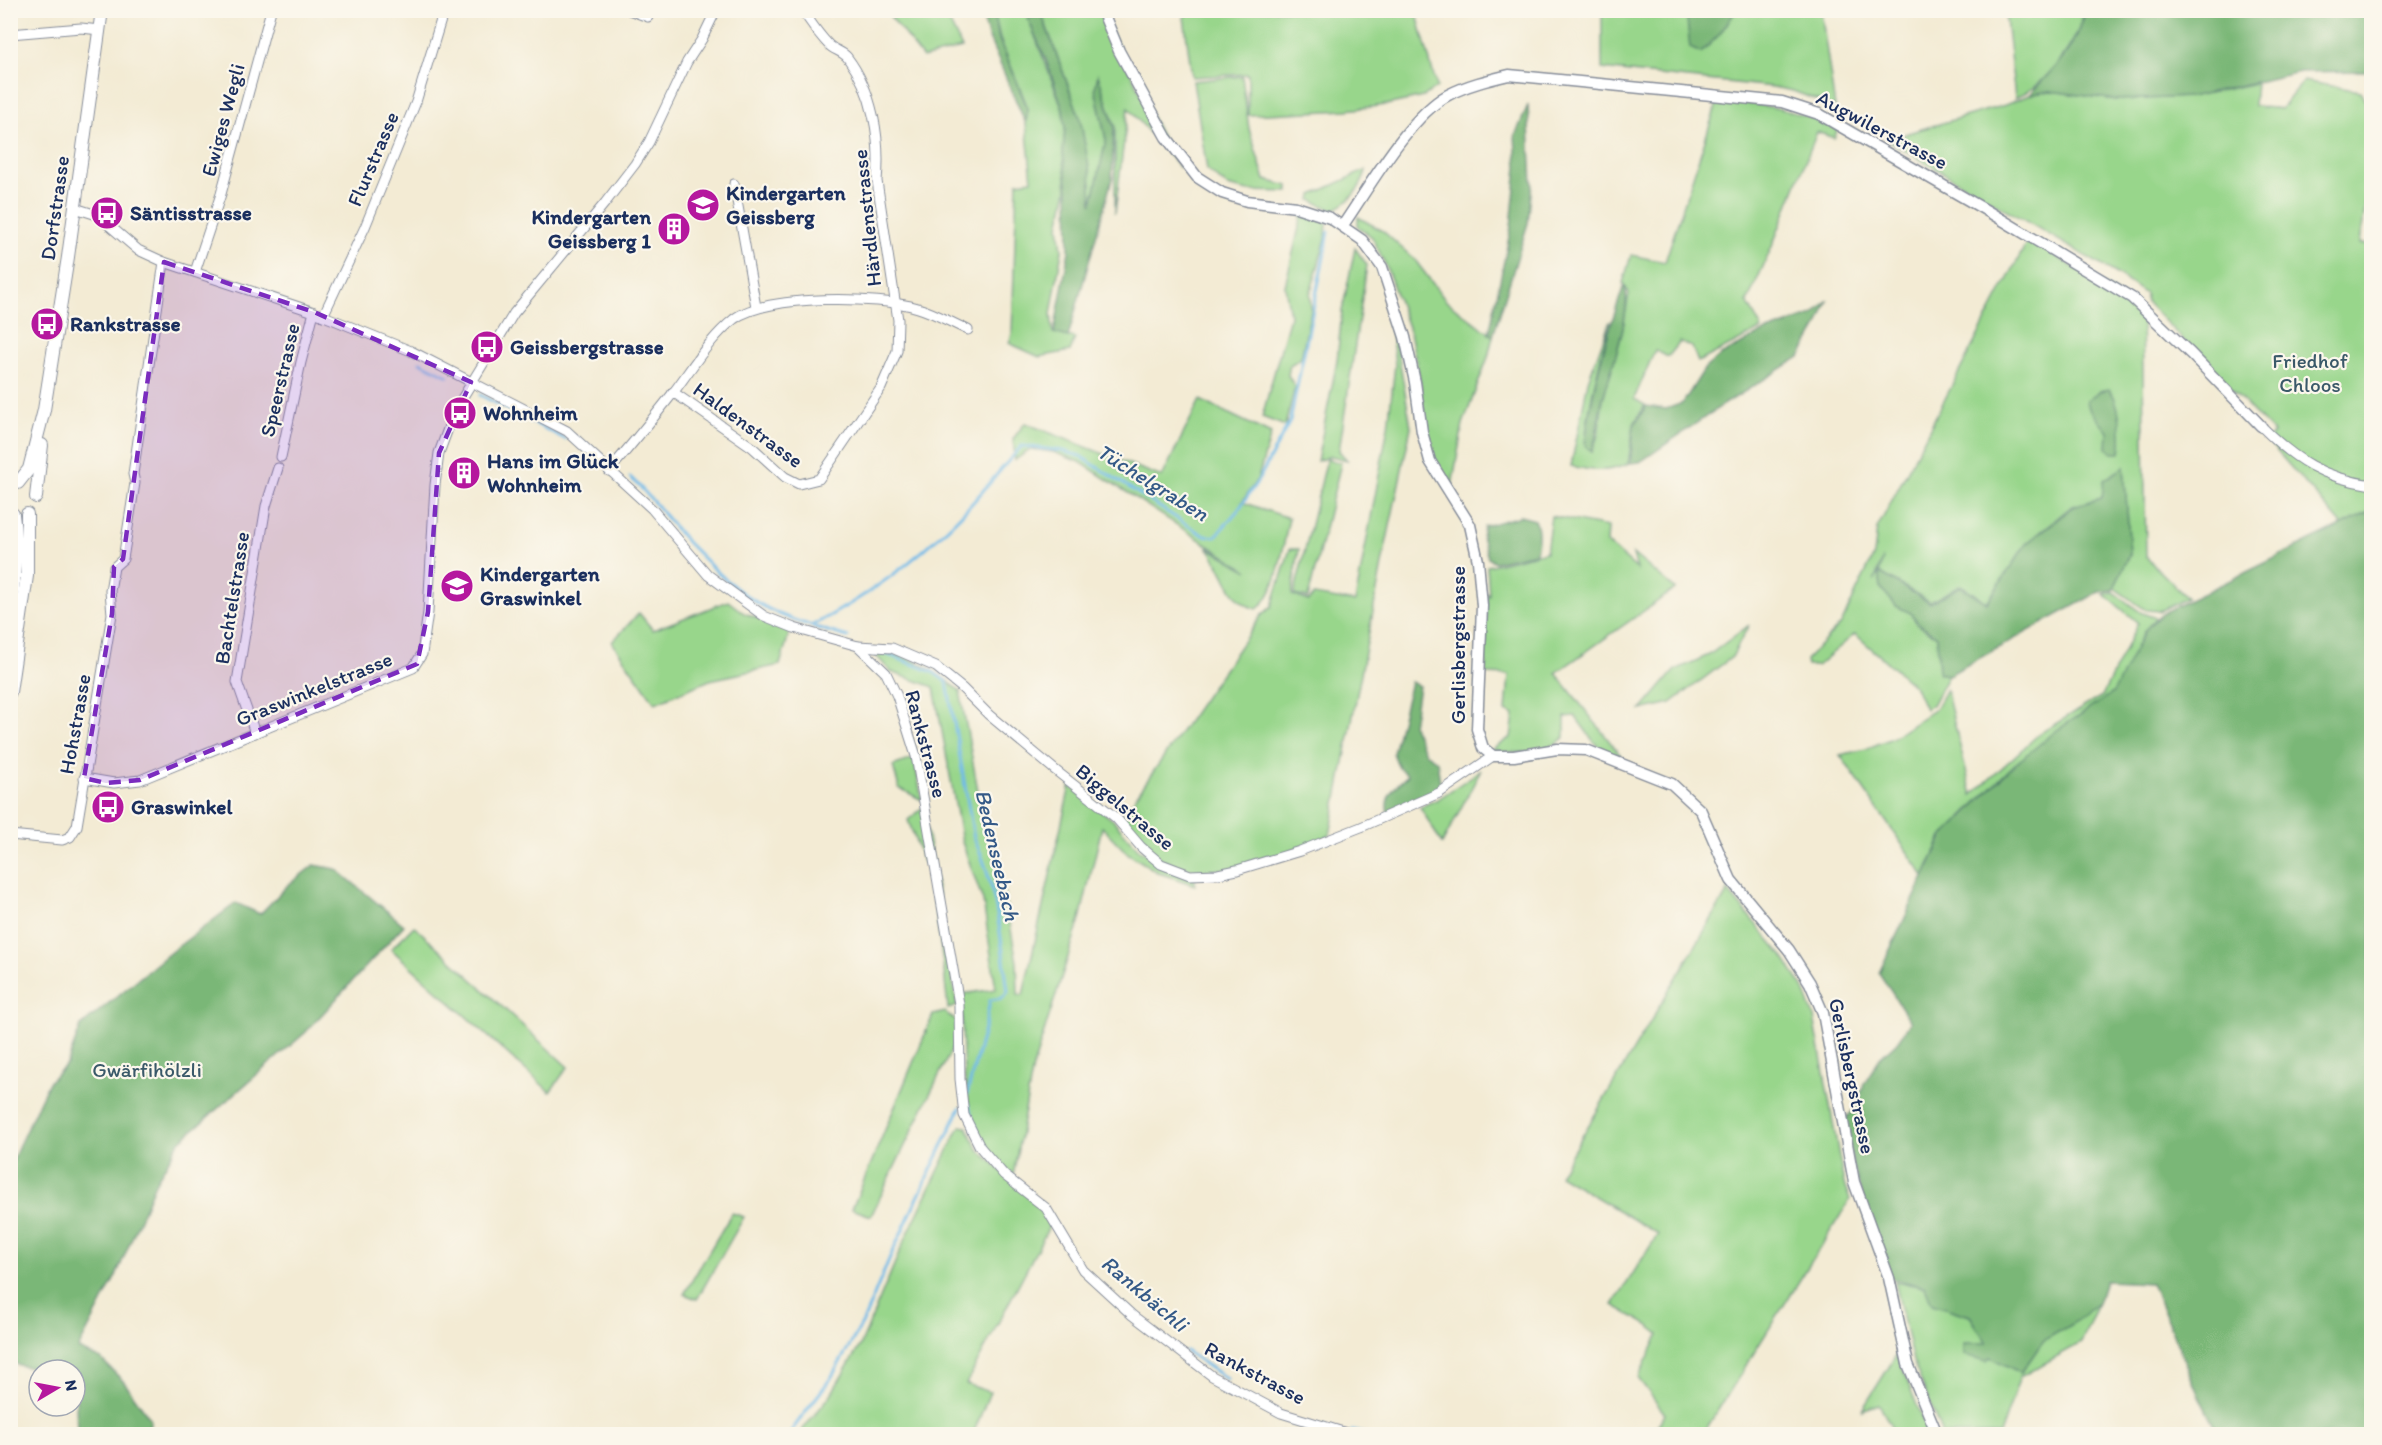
<svg xmlns="http://www.w3.org/2000/svg" width="2382" height="1445" font-family="Itim,sans-serif">
  <style>
    .green { fill: #98d68b; stroke: #5a8274; stroke-width: 1.5 }
    .forest { fill: #7ab777; stroke: #4a736a; stroke-width: 1.5 }
    .lines { fill: none; stroke-linecap: round; stroke-linejoin: round }
    .stream { stroke: #6fbae8; stroke-width: 3 }
    .minor-casing { stroke: #878d99; stroke-width: 11 }
    .tertiary-casing { stroke: #878d99; stroke-width: 13 }
    .secondary-casing { stroke: #878d99; stroke-width: 14 }
    .minor { stroke: #fff; stroke-width: 9 }
    .tertiary { stroke: #fff; stroke-width: 10 }
    .secondary { stroke: #fff; stroke-width: 12 }
    .marked { fill: #7b2cbf; fill-opacity: 0.2; stroke: #7b2cbf; stroke-width: 4.5; stroke-dasharray: 12 8; stroke-linejoin: round }
    .labels { text-anchor: middle; stroke-width: 4.5; stroke-linejoin: round; paint-order: stroke }
    .street-label { font-size: 21px; fill: #1b2f5e; stroke: #fbf7ec }
    .poi-label { font-size: 21px; font-weight: bold; fill: #1b2f5e; stroke: #fbf7ec; text-anchor: start }
    .park-label { font-size: 21px; fill: #3a5969; stroke: #fbf7ec }
    .water-label { font-size: 22px; font-style: italic; fill: #345987; stroke: #fbf7ec }
  </style>
  <rect width="100%" height="100%" fill="#fbf7ec"/>
  <filter id="ink" filterUnits="userSpaceOnUse"><feTurbulence type="fractalNoise" baseFrequency=".0167" numOctaves="2"/><feDisplacementMap in="SourceGraphic" scale="12" xChannelSelector="R" yChannelSelector="G"/><feConvolveMatrix kernelMatrix="1 2 1 2 8 2 1 2 1" color-interpolation-filters="sRGB"/></filter>
  <filter id="wash" filterUnits="userSpaceOnUse"><feTurbulence type="fractalNoise" baseFrequency=".008" numOctaves="4" result="noise"/><feDisplacementMap in="SourceGraphic" scale="24" xChannelSelector="R" yChannelSelector="G"/><feGaussianBlur stdDeviation="1.35" result="paint"/><feColorMatrix in="noise" values="0 0 0 0 0 0 0 0 0 0 0 0 0 0 0 0 0 1.4 0 .05"/><feComposite in="paint" operator="in"/></filter>
  <g filter="url(#wash)">
    <rect width="100%" height="100%" fill="#f3ebd4"/>
    <g class="green">
      <path d="M1192 10 1416 11 1437 87 1423 97 1386 105 1347 110 1248 115V74L1192 77 1184 17Z"/>
      <path d="M886 11H944L962 48 923 58Z"/>
      <path d="M994 11H1101L1162 138 1180 168 1128 108 1115 213V126L1098 76 1095 88 1106 140 1092 206 1090 173 1080 118 1042 14 1028 18 1062 107 1065 126 1063 152 1067 189 1059 226 1062 250 1051 314 1053 333 1075 338 1070 351 1039 357 1009 343 1012 334 1017 182 1032 180 1026 124 1028 108 1000 39Z"/>
      <path d="M1602 11H1821L1835 107 1793 91 1773 87 1602 69Z"/>
      <path d="M2005 11H2084C2078 43 2046 85 2015 98Z"/>
      <path d="M1242 76 1249 129 1265 180 1289 186V192L1248 191 1227 186 1207 170 1193 81Z"/>
      <path d="M2303 81 2360 91 2372 113 2371 164 2360 244 2372 243 2371 511 2343 526 2267 440 2274 433 2147 303 2145 294 2118 275 1889 141 1908 133 2005 105 2029 95 2050 91 2117 100 2190 97 2256 83 2254 106 2281 109Z"/>
      <path d="M1718 100C1761 104 1799 110 1838 129L1834 138 1817 132 1771 249 1747 302 1762 329 1698 362 1692 347 1680 342 1668 357 1655 350 1634 399 1645 405 1634 424 1628 464C1607 473 1592 471 1571 466L1588 381 1610 321C1600 362 1588 402 1585 445L1592 452 1598 435 1603 399 1622 333 1629 293 1623 283 1631 255 1665 262Z"/>
      <path d="M1366 170C1363 187 1347 205 1332 210L1311 200 1312 195Z"/>
      <path d="M1302 215 1327 222 1326 238 1310 294 1311 310 1301 358 1290 365 1288 375 1295 387 1285 426 1262 417 1290 316 1285 286Z"/>
      <path d="M1358 217 1383 231 1415 260 1446 301 1493 336 1488 357 1463 424 1452 486 1433 459 1426 428 1420 380 1410 333 1386 266 1372 237 1358 227Z"/>
      <path d="M2028 240 2129 300 2142 311 2146 557 2187 598 2160 611 2146 610 2114 588 2130 555 2124 467 2105 480 2102 498 2072 506 2026 544 1987 602 1961 585 1930 602 1879 572 1883 558 1874 581 1879 573 1881 588 1896 606 1911 613 1917 624 1937 636 1939 673 1948 675 1932 705 1925 709 1915 687 1855 634 1817 666H1807L1806 660 1841 624 1874 555 1877 529Z"/>
      <path d="M1355 248 1367 265 1339 451 1347 460 1331 456 1317 461 1337 361 1342 311Z"/>
      <path d="M1391 327 1396 340 1411 427 1384 554 1330 835C1283 854 1212 887 1163 860 1146 851 1133 832 1122 817L1261 616 1272 606 1290 549H1299L1292 595 1309 601 1314 595 1355 602 1388 427 1395 365Z"/>
      <path d="M1200 400 1271 434 1258 478 1242 502 1289 518C1283 544 1279 593 1257 609 1228 603 1225 567 1207 547L1248 571 1080 462 1053 452 1031 449 1015 460 1013 439 1025 423 1162 477Z"/>
      <path d="M1327 459 1341 463 1308 598 1294 595Z"/>
      <path d="M1551 516 1608 527 1607 543 1637 569 1633 554 1675 589 1556 673 1622 757 1600 750 1575 716 1565 717V737C1547 755 1514 754 1491 750L1511 737 1514 715 1506 711 1509 675 1485 674 1487 593 1489 595 1487 566 1546 552Z"/>
      <path d="M2113 592 2142 613 2156 618 2145 630 2114 693 2057 731 2014 765 1942 837 1924 876 1840 755 1866 749 1892 738 1935 709 1946 689 1972 795 2040 733 2102 696 2138 623 2104 594Z"/>
      <path d="M728 601 744 613 790 630 780 665 710 680 655 703 612 642 639 613 653 630Z"/>
      <path d="M1749 625 1732 657 1671 703 1641 710 1675 670 1709 655Z"/>
      <path d="M871 650C908 653 932 668 960 691L982 813 1000 870 1017 962 1018 994 1023 995 1070 786 1114 821 1139 850 1195 878V885L1159 873 1127 853 1102 827 1080 919 1033 1067 1013 1176C1003 1165 989 1153 982 1141 959 1097 963 1042 962 994L996 989 983 901 962 842 934 687 891 672Z"/>
      <path d="M914 758 922 800 899 788 893 766Z"/>
      <path d="M1481 770 1442 844 1420 807 1438 799Z"/>
      <path d="M923 808 957 1006 948 1009 944 971 929 866 923 861 908 820Z"/>
      <path d="M1728 891 1781 954 1803 987 1814 1017 1844 1184 1850 1200 1703 1434H1652L1665 1414 1638 1378 1659 1334 1649 1326 1613 1305 1658 1234 1559 1175Z"/>
      <path d="M414 926 568 1067 550 1092 391 949Z"/>
      <path d="M945 1012 957 1022V1038L871 1216 852 1209 933 1015Z"/>
      <path d="M960 1126 967 1127 978 1149 1044 1211 1051 1223 966 1384 990 1392 973 1434H799L830 1396 861 1344 902 1246Z"/>
      <path d="M732 1213 744 1217 697 1299 684 1294Z"/>
      <path d="M1895 1282 1926 1287 1932 1304 1970 1316 1987 1343 1990 1357 2021 1373 2043 1341 2075 1322 2098 1303 2081 1343 2020 1377 2000 1434H1942L1913 1361Z"/>
      <path d="M1897 1354 1928 1434H1895L1879 1404 1862 1410Z"/>
    </g>
    <g class="forest">
      <path d="M981 11H994L999 39 1027 107 1026 124 988 36Z"/>
      <path d="M1686 11V10L1736 11 1719 35 1701 53 1690 48Z"/>
      <path d="M2085 11H2371V71L2300 72 2190 97 2117 100 2050 91 2029 95C2053 69 2078 47 2085 11Z"/>
      <path d="M1041 13 1080 118 1090 173 1092 204 1106 140 1095 88 1098 75 1114 126 1112 179 1068 337 1054 333 1069 251 1068 190 1063 153 1065 128 1063 109 1046 60 1028 19Z"/>
      <path d="M1528 105 1532 184 1528 223 1493 336 1489 334 1511 227 1517 167 1515 136Z"/>
      <path d="M1624 285C1634 307 1610 373 1603 398 1598 416 1598 434 1592 452L1585 445C1591 390 1606 338 1624 285Z"/>
      <path d="M1828 300 1818 326 1800 357 1720 407 1640 462 1630 463 1634 425 1646 406 1666 409 1683 403 1705 368 1721 355 1762 333 1813 315Z"/>
      <path d="M2109 389C2120 401 2123 437 2120 453H2112L2107 448 2108 432 2089 409 2087 401 2100 391Z"/>
      <path d="M2124 467 2130 554 2113 590 2099 592 1949 675 1939 673 1937 636 1918 623 1911 613 1896 606 1881 588 1879 572 1930 603 1961 586 1987 603 2026 544 2073 507 2102 498 2104 480Z"/>
      <path d="M2371 511V1434H2218L2198 1394 2152 1283 2105 1281 2098 1303 2075 1322 2043 1341 2021 1373 1990 1357 1987 1361 1964 1355V1343H1987L1970 1316 1932 1304 1925 1287 1889 1278 1869 1224 1842 1123 1857 1106 1864 1083 1880 1058 1897 1042 1911 1022 1879 973 1943 837 2014 765 2057 730 2113 693 2145 630 2161 614Z"/>
      <path d="M1520 516 1535 520C1540 530 1538 542 1536 553L1495 562 1488 558 1482 537 1484 526Z"/>
      <path d="M1411 682 1419 686 1413 726 1425 753 1437 761 1440 783 1439 790 1388 812C1383 796 1397 785 1408 775L1399 768 1393 753Z"/>
      <path d="M314 865 336 869 404 925 305 1033 179 1142 155 1183 116 1276 78 1349 101 1359 124 1382 151 1420 147 1434H77L75 1370H39L11 1363 10 1170 18 1147 49 1082 67 1064 81 1026 172 951 236 903 260 914 288 885Z"/>
    </g>
    <g class="lines">
      <g class="stream">
        <path d="M420 362 448 376"/>
        <path d="M480 395 565 439"/>
        <path d="M630 477C652 497 668 521 688 543 707 562 727 583 750 598 779 618 815 627 848 637"/>
        <path d="M811 626C865 598 912 564 955 521 979 498 999 470 1022 446L1063 451 1080 456 1203 535 1215 537 1239 509 1259 479 1290 421 1329 232"/>
        <path d="M881 652 933 672 947 682 974 838C997 886 1001 939 1008 992L1002 998 990 1000 986 1022 967 1094"/>
        <path d="M968 1104 976 1129"/>
        <path d="M1186 1351 1227 1379"/>
        <path d="M1352 1431 1365 1434"/>
        <path d="M789 1434 831 1378 863 1322 890 1257 960 1108"/>
      </g>
    </g>
  </g>
  <g filter="url(#ink)">
    <g class="lines">
      <g class="minor-casing">
        <g id="minor">
          <path d="M629 10 648 17"/>
          <path d="M10 34 81 28 100 30"/>
          <path d="M734 184 756 307"/>
          <path d="M75 208 97 215 138 250 164 262 314 312 411 351 567 431 652 509 708 575 764 616 794 628 858 646 886 673 897 696 916 756 959 1004 960 1079 964 1115 980 1147 1004 1175 1046 1208 1083 1270 1132 1315 1212 1376 1281 1413 1350 1434"/>
          <path d="M195 272 221 194 271 10"/>
          <path d="M323 316 365 227 416 102 444 10"/>
          <path d="M673 392 752 447 785 477 799 484 819 479 881 388 897 351 898 320 877 181C881 139 873 91 847 57 842 51 833 50 828 44 818 34 810 21 802 10"/>
          <path d="M2261 426C2295 460 2323 478 2372 485"/>
          <path d="M281 457 301 362 314 312"/>
          <path d="M609 471C631 445 652 420 673 393 692 368 709 339 734 319 767 294 879 296 918 308 935 313 952 323 968 330"/>
          <path d="M858 646 892 648 936 667 962 688 989 715 1055 770 1116 818 1141 847 1161 864 1190 875 1218 874 1237 870 1300 851 1361 827 1439 793 1493 756"/>
          <path d="M255 733 237 682 266 506 278 468"/>
          <path d="M84 778 114 783 140 780 413 668 422 654 428 612 435 485 439 453 455 410 514 313 605 203 635 164 649 142 687 62 702 39 716 10"/>
          <path d="M10 835 62 840 70 837 77 826 112 614 110 591 114 567 123 559 135 483 133 474 164 262"/>
        </g>
      </g>
      <g class="tertiary-casing">
        <g id="tertiary">
          <path d="M1102 10 1119 51 1166 137 1197 177 1222 193 1247 201 1296 207 1330 218 1362 240 1382 267 1405 337 1415 382 1422 432 1430 461 1470 525 1478 561 1482 606 1477 729 1483 748 1493 756H1514L1557 749 1586 750 1672 784 1701 811 1731 880 1789 950 1810 983 1823 1013 1854 1182 1889 1278 1908 1364 1937 1434"/>
          <path d="M1343 225C1368 189 1409 116 1448 95 1467 85 1488 80 1509 75L1782 102 1819 114 1989 212 2132 298 2191 354 2261 426"/>
        </g>
      </g>
      <g class="secondary-casing">
        <g id="secondary">
          <path d="M18 483 29 469 44 410 68 257 102 10"/>
          <path d="M36 497 42 445"/>
          <path d="M10 619C14 584 18 549 13 514"/>
          <path d="M10 692 27 576V514"/>
        </g>
      </g>
      <use href="#minor" class="minor"/>
      <use href="#tertiary" class="tertiary"/>
      <use href="#secondary" class="secondary"/>
    </g>
  </g>
  <path class="marked" d="M164 262 314 312 471 382 439 453 428 612 417 664 140 780 106 783 84 778 112 614 114 567 123 559Z"/>
  <defs>
    <g id="school-disc" transform="scale(1.725)"><circle r="9.5" fill="#b5179e" stroke="#fbf7ec"/><path d="M0-5L7-2L0 1L-7-2ZM-4 1L0 2.5L4 1V4Q0 6-4 4Z" fill="#fff"/></g>
    <g id="bus-disc" transform="scale(1.725)"><circle r="9.5" fill="#b5179e" stroke="#fbf7ec"/><path d="M-5-6H5V4H4V6H2V4H-2V6H-4V4H-5ZM-3.5-4V0h7V-4ZM-3.5 1.2v1.5H-2V1.2ZM2 1.2v1.5H3.5V1.2Z" fill="#fff"/></g>
    <g id="building-disc" transform="scale(1.725)"><circle r="9.5" fill="#b5179e" stroke="#fbf7ec"/><path d="M-4-6H4V6H1V3H-1V6H-4ZM-2.5-4.3h1.7v1.8h-1.7ZM.8-4.3h1.7v1.8H.8ZM-2.5-1h1.7V.8h-1.7ZM.8-1h1.7V.8H.8Z" fill="#fff"/></g>
  </defs>
  <g fill-rule="evenodd">
    <use href="#school-disc" x="703" y="205"/>
    <use href="#bus-disc" x="107" y="213"/>
    <use href="#building-disc" x="674" y="229"/>
    <use href="#bus-disc" x="47" y="324"/>
    <use href="#bus-disc" x="487" y="347"/>
    <use href="#bus-disc" x="460" y="413"/>
    <use href="#building-disc" x="464" y="473"/>
    <use href="#school-disc" x="457" y="586"/>
    <use href="#bus-disc" x="108" y="807"/>
  </g>
  <g class="labels">
    <g class="street-label">
      <text transform="translate(223 120) rotate(-75)" y="7">Ewiges Wegli</text>
      <text transform="translate(1882 130) rotate(28)" y="7">Augwilerstrasse</text>
      <text transform="translate(373 159) rotate(-67)" y="7">Flurstrasse</text>
      <text transform="translate(55 208) rotate(-82)" y="7">Dorfstrasse</text>
      <text transform="translate(867 218) rotate(-96)" y="7">Härdlenstrasse</text>
      <text transform="translate(280 380) rotate(-77)" y="7">Speerstrasse</text>
      <text transform="translate(748 425) rotate(36)" y="7">Haldenstrasse</text>
      <text transform="translate(232 598) rotate(-81)" y="7">Bachtelstrasse</text>
      <text transform="translate(1458 645) rotate(-90)" y="7">Gerlisbergstrasse</text>
      <text transform="translate(314 689) rotate(-22)" y="7">Graswinkelstrasse</text>
      <text transform="translate(75 724) rotate(-80)" y="7">Hohstrasse</text>
      <text transform="translate(926 744) rotate(75)" y="7">Rankstrasse</text>
      <text transform="translate(1125 807) rotate(40)" y="7">Biggelstrasse</text>
      <text transform="translate(1852 1076) rotate(78)" y="7">Gerlisbergstrasse</text>
      <text transform="translate(1255 1373) rotate(28)" y="7">Rankstrasse</text>
    </g>
    <g class="poi-label">
      <text x="726" y="200">Kindergarten<tspan x="726" dy="24">Geissberg</tspan></text>
      <text x="130" y="220">Säntisstrasse</text>
      <text x="651" y="224" text-anchor="end">Kindergarten<tspan x="651" dy="24">Geissberg 1</tspan></text>
      <text x="70" y="331">Rankstrasse</text>
      <text x="510" y="354">Geissbergstrasse</text>
      <text x="483" y="420">Wohnheim</text>
      <text x="487" y="468">Hans im Glück<tspan x="487" dy="24">Wohnheim</tspan></text>
      <text x="480" y="581">Kindergarten<tspan x="480" dy="24">Graswinkel</tspan></text>
      <text x="131" y="814">Graswinkel</text>
    </g>
    <g class="park-label">
      <text x="2310" y="368">Friedhof<tspan x="2310" dy="24">Chloos</tspan></text>
      <text x="147" y="1077">Gwärfihölzli</text>
    </g>
    <g class="water-label">
      <text transform="translate(1153 482) rotate(32)" y="8">Tüchelgraben</text>
      <text transform="translate(998 855) rotate(77)" y="8">Bedenseebach</text>
      <text transform="translate(1145 1293) rotate(40)" y="8">Rankbächli</text>
    </g>
  </g>
  <rect width="2382" height="1445" fill="none" stroke="#fbf7ec" stroke-width="36"/>
  <g transform="translate(57 1388) rotate(80)"><circle r="28" fill="#fbf7ec" stroke="#a1a7b3" stroke-width="1.5"/>
  <path d="M0-4.5L10 22L0 15L-10 22Z" fill="#b5179e"/>
  <text y="-9" font-size="16" font-weight="bold" text-anchor="middle" fill="#1b2f5e">N</text>
  </g>
</svg>
